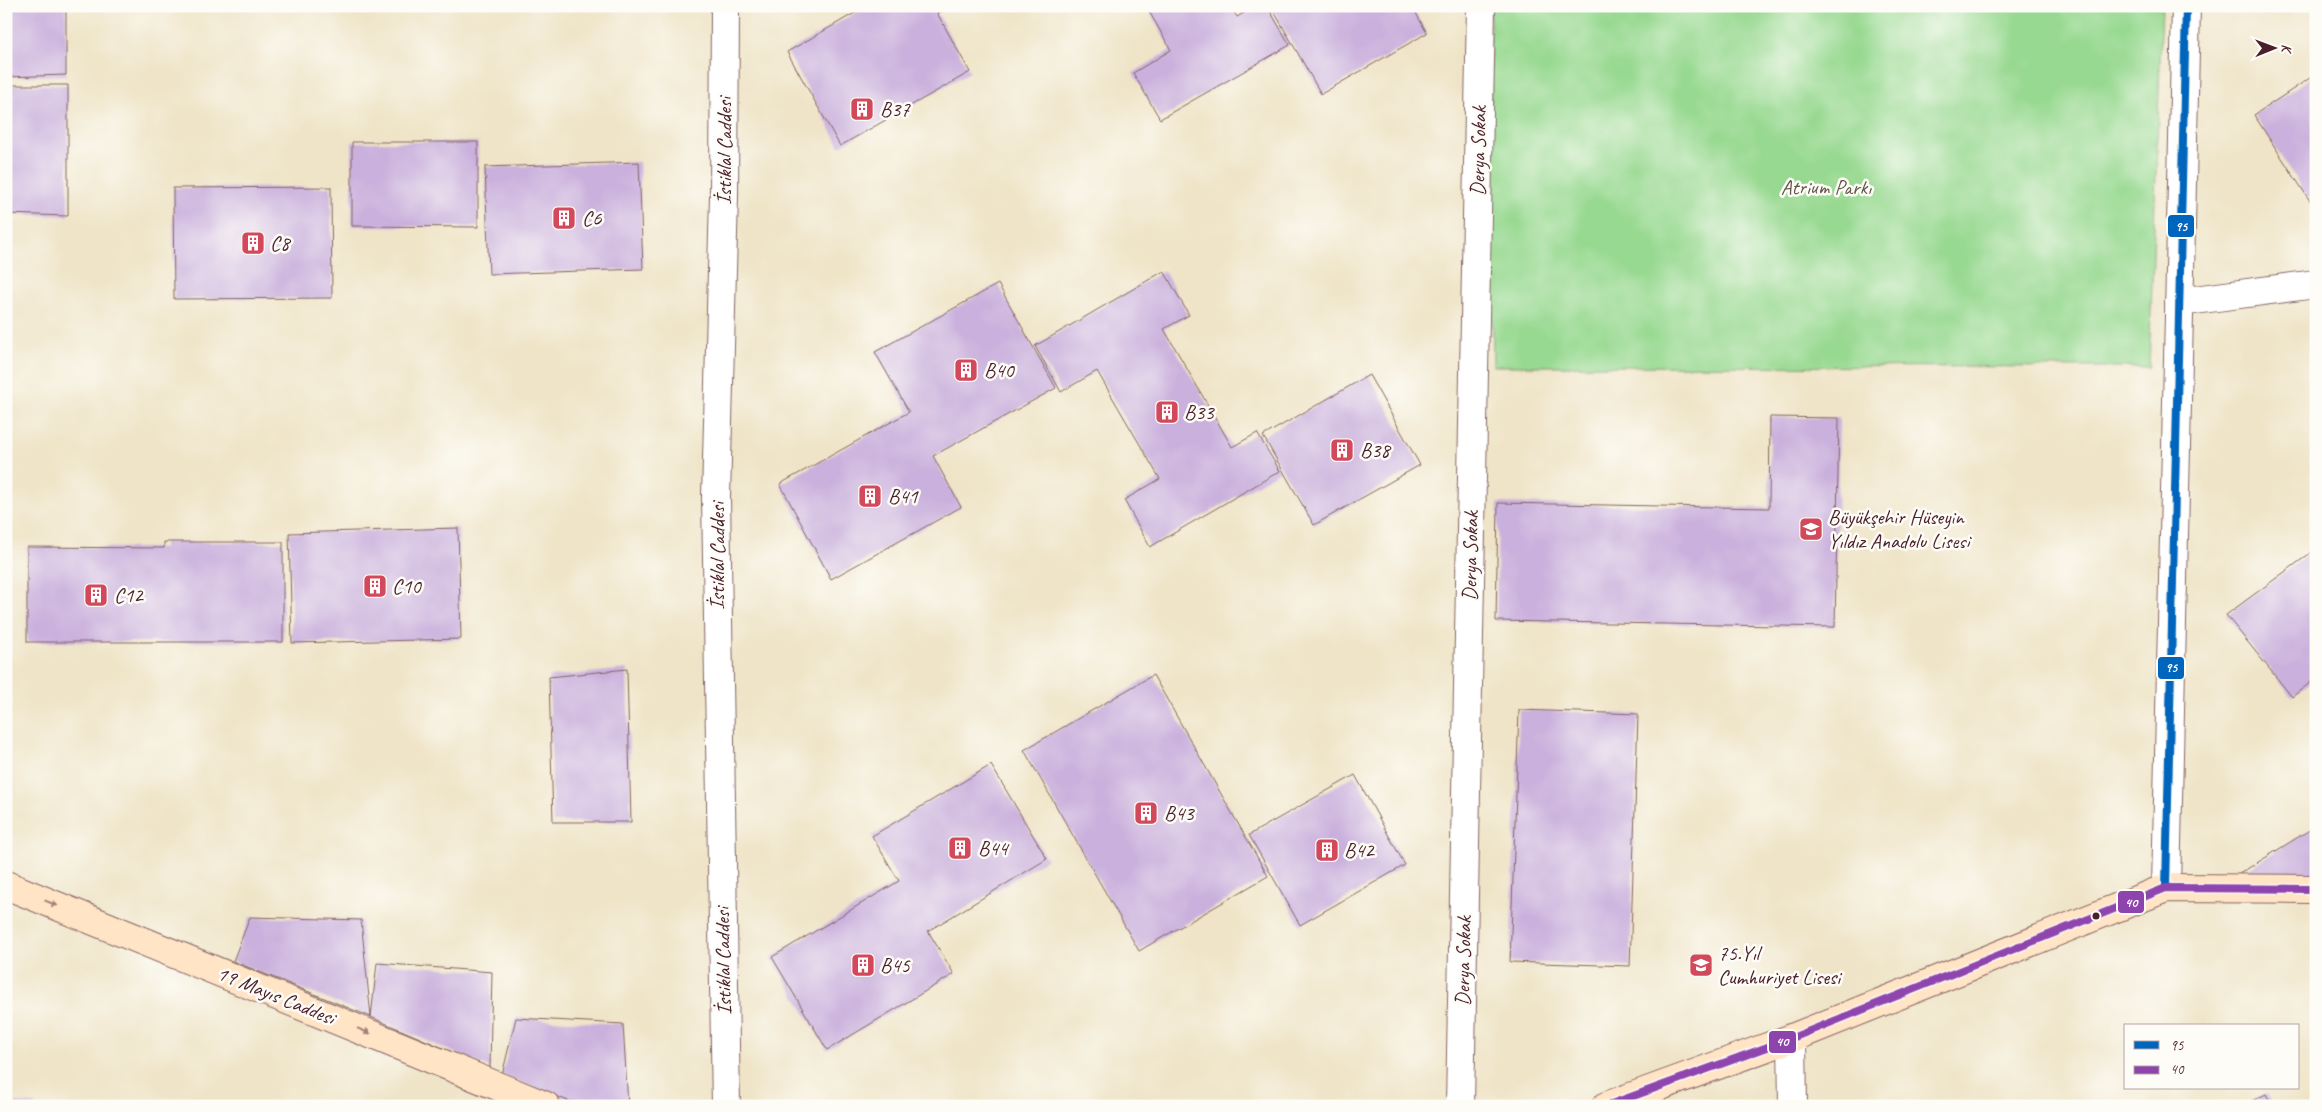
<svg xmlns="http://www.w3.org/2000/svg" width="2322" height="1112" font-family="Caveat,sans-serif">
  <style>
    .green { fill: #98d991; stroke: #717c5e }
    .building { fill: #cab1dd }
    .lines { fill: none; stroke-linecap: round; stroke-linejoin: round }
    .street-casing { stroke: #846462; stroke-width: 30 }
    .secondary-casing { stroke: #846462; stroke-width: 30 }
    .street { stroke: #fff; stroke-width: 28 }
    .secondary { stroke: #ffe4c6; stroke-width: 28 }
    .bus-1-casing { stroke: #fdfcf7; stroke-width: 11 }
    .bus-2-casing { stroke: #fdfcf7; stroke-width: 11 }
    .bus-1 { stroke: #0065bd; stroke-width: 8 }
    .bus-2 { stroke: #8e44ad; stroke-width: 8 }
    .oneway { fill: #a48278 }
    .bus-dot { fill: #4a1f2b; stroke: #fdfcf7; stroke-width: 2 }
    .labels { text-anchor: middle; stroke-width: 5; stroke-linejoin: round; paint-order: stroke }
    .poi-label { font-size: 21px; fill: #4a1f2b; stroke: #fdfcf7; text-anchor: start }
    .street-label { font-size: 21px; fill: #4a1f2b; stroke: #fdfcf7 }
    .park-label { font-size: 21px; fill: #61574a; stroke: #fdfcf7 }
    .line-badge { stroke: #fdfcf7; stroke-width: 2 }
    .badge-label { font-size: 14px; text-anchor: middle; font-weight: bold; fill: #fff }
  </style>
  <rect width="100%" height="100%" fill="#fdfcf7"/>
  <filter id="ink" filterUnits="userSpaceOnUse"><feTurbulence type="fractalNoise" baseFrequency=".02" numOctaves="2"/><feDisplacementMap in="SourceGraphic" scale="10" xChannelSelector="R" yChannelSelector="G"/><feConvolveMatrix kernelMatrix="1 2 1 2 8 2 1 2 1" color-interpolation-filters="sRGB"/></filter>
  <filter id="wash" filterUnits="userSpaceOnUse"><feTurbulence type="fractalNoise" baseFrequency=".0096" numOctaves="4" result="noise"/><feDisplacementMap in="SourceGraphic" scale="20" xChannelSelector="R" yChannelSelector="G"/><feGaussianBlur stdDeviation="1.12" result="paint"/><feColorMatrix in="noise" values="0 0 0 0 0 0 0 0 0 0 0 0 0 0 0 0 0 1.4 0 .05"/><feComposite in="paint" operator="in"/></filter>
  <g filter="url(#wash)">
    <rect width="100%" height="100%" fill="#efe4c7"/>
    <path class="green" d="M1490 6H2162L2149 367 1493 366Z"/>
    <g id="blocks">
      <g class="building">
        <path d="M6 6H66V75L6 77Z"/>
        <path d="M867 6H949L937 13 970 72 840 146 787 52Z"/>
        <path d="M1146 6H1230L1237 17 1255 6H1267L1290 45 1160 119 1133 73 1171 50Z"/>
        <path d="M1271 6H1412L1427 33 1321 94Z"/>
        <path d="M2316 74V197L2310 201 2254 115Z"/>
        <path d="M6 85H68V216L6 214Z"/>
        <path d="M352 142H478V227L352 226Z"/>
        <path d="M639 162 643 269 489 274 485 167Z"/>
        <path d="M331 187 332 298 174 299 173 188Z"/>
        <path d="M1164 271 1189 315 1164 329 1232 447 1257 433 1280 471 1150 547 1124 500 1160 479 1097 371 1061 392 1035 346Z"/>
        <path d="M998 284 1056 388 933 456 961 507 831 579 780 484 909 412 875 352Z"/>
        <path d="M1369 375 1420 465 1314 525 1263 436Z"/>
        <path d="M1770 417 1839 418 1835 627 1496 621 1498 503 1769 508Z"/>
        <path d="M458 528 461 639 292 643 289 533Z"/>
        <path d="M164 542H283V642H27V547L164 548Z"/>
        <path d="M2316 549V678L2292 697 2226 615Z"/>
        <path d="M627 669 631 822H553L549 677Z"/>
        <path d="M1153 675 1268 876 1139 951 1024 750Z"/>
        <path d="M1519 710 1638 714 1630 966 1510 962Z"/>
        <path d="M991 765 1047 859 928 931 954 974 827 1050 772 957 899 881 872 836Z"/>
        <path d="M1355 775 1405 865 1300 925 1249 835Z"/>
        <path d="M2316 826V882L2215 889Z"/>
        <path d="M250 917 361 920 371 1017 233 961Z"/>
        <path d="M377 963 492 972 490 1068 371 1017Z"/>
        <path d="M516 1018 623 1024 628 1106H581L502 1075Z"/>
        <path d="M2266 1094 2272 1106H2242Z"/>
        <path d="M6 1103 35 1104V1106H6Z"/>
      </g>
    </g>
  </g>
  <g filter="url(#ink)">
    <use href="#blocks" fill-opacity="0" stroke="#846462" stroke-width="1"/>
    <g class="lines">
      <g class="street-casing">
        <g id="street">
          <path d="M725 6 724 196 716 497 726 1106"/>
          <path d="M2179 302 2316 284"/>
          <path d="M2166 888 2186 6"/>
          <path d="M1792 1038 1793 1106"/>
          <path d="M1460 1106 1481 6"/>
        </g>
      </g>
      <g class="secondary-casing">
        <g id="secondary">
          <path d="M6 885 546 1106"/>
          <path d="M1606 1106 1792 1038 2166 888 2316 889"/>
        </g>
      </g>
      <use href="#street" class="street"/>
      <use href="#secondary" class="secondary"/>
      <g class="bus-1-casing">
        <path id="bus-1" d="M2166 888 2186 6"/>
      </g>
      <g class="bus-2-casing">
        <path id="bus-2" d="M1606 1106 1792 1038 2166 888 2316 889"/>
      </g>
      <use href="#bus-1" class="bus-1"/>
      <use href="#bus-2" class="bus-2"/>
    </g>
    <defs><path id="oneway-solid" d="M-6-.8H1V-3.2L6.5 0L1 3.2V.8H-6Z" transform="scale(1.25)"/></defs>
    <g class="oneway">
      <use href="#oneway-solid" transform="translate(51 903) rotate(22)"/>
      <use href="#oneway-solid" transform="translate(364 1031) rotate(22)"/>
    </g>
  </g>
  <defs>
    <g id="building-square" transform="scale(1.25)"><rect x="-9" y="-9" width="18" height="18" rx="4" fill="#d1495b" stroke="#fdfcf7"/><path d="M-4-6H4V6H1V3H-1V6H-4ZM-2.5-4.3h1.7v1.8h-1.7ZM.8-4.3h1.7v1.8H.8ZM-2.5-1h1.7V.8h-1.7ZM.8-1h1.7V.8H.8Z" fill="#fff"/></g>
    <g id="school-square" transform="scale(1.25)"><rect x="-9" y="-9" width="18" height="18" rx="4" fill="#d1495b" stroke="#fdfcf7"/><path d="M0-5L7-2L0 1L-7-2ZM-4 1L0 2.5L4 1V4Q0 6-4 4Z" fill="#fff"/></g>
  </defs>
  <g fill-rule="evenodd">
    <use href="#building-square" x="862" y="109"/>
    <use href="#building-square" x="564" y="218"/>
    <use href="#building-square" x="253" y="243"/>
    <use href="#building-square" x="966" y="370"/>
    <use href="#building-square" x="1167" y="412"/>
    <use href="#building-square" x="1342" y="450"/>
    <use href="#building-square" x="870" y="496"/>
    <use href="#school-square" x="1811" y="529"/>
    <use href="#building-square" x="375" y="586"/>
    <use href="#building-square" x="96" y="595"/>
    <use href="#building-square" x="1146" y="813"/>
    <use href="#building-square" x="960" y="848"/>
    <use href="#building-square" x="1327" y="850"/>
    <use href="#building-square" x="863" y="965"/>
    <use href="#school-square" x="1701" y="965"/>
  </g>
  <circle class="bus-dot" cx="2096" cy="916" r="4.5"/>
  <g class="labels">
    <g class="poi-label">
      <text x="880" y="116">B37</text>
      <text x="582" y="225">C6</text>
      <text x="270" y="250">C8</text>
      <text x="984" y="377">B40</text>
      <text x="1184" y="419">B33</text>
      <text x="1360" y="457">B38</text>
      <text x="888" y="503">B41</text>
      <text x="1828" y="524">Büyükşehir Hüseyin<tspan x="1828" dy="24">Yıldız Anadolu Lisesi</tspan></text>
      <text x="392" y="593">C10</text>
      <text x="114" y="602">C12</text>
      <text x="1164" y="820">B43</text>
      <text x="978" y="855">B44</text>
      <text x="1344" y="857">B42</text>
      <text x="1718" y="960">75.Yıl<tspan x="1718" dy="24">Cumhuriyet Lisesi</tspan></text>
      <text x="880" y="972">B45</text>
    </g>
    <g class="street-label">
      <text transform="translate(724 151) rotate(-90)" y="7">İstiklal Caddesi</text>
      <text transform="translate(1478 151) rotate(-89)" y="7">Derya Sokak</text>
      <text transform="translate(717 556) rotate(-90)" y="7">İstiklal Caddesi</text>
      <text transform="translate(1470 556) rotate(-89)" y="7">Derya Sokak</text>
      <text transform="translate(723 961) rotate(-91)" y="7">İstiklal Caddesi</text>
      <text transform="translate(1463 961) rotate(-89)" y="7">Derya Sokak</text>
      <text transform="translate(276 995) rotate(22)" y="7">19 Mayıs Caddesi</text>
    </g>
    <g class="park-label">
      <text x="1826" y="194">Atrium Parkı</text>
    </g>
  </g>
  <g class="line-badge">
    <rect x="2167" y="214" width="28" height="24" rx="5" fill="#0065bd"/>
    <rect x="2157" y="656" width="28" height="24" rx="5" fill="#0065bd"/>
    <rect x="2117" y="890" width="28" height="24" rx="5" fill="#8e44ad"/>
    <rect x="1768" y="1030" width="29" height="24" rx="5" fill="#8e44ad"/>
  </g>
  <g class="badge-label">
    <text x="2181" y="231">95</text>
    <text x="2171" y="672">95</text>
    <text x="2131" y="907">40</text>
    <text x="1782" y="1046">40</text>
  </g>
  <rect width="2322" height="1112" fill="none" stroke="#fdfcf7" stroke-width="25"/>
  <rect x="2124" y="1024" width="175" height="65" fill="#fdfcf7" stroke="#b5a4a5"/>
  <rect x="2134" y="1041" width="25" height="8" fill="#0065bd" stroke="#b5a4a5"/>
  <text x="2170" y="1050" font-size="15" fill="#4a1f2b">95</text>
  <rect x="2134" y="1066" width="25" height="8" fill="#8e44ad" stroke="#b5a4a5"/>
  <text x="2170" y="1074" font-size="15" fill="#4a1f2b">40</text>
  <g transform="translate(2274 48) rotate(89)" stroke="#fdfcf7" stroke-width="4" paint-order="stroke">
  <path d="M0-4L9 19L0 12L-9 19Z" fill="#4a1f2b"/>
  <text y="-8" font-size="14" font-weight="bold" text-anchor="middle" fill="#4a1f2b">K</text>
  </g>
</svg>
